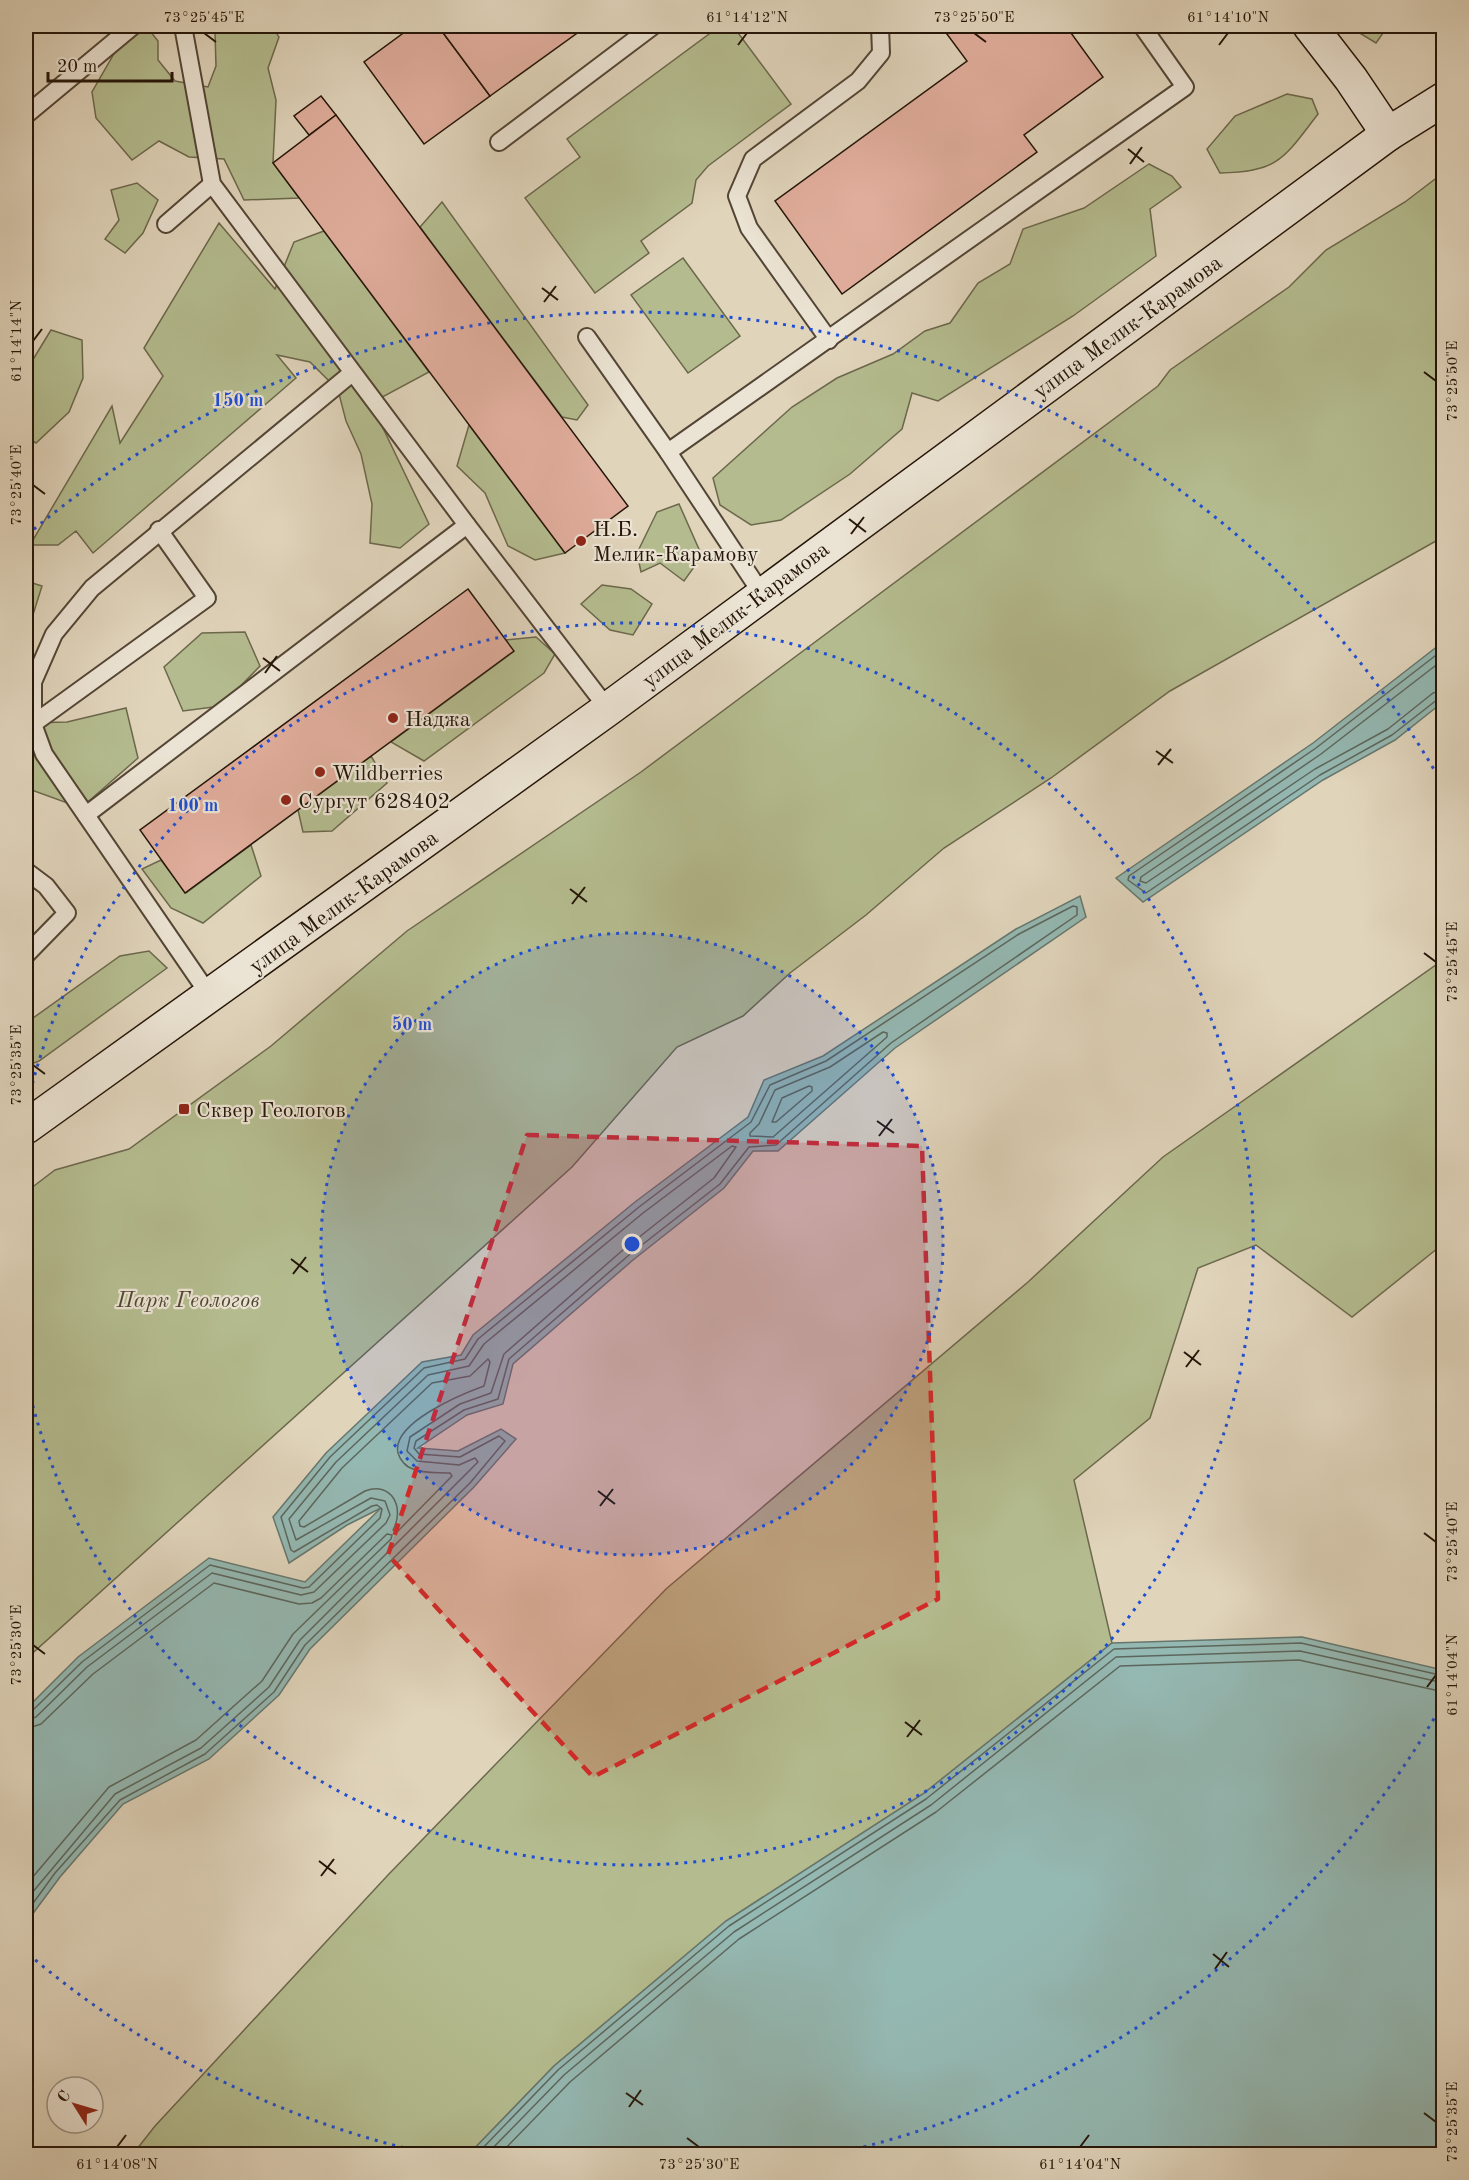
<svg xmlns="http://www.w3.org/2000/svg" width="1469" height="2180" font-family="'Old Standard TT',serif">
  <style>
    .green { fill: #b4bc8f; stroke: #6c684c; stroke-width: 1.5 }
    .water { fill: #94b8b2; stroke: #67776e; stroke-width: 1.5 }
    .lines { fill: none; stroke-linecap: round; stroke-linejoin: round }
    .shore { stroke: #5c665d; stroke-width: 1.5 }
    .building { fill: #e0ad9c; stroke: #241508; stroke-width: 1.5 }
    .lane-casing { stroke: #534535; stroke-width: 20 }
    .secondary-casing { stroke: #241508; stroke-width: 36 }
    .lane { stroke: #ebe3d3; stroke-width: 16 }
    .secondary { stroke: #ebe3d3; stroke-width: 33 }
    .marked { fill: #d62828; fill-opacity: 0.2; stroke: #d62828; stroke-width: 4.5; stroke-dasharray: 12 8; stroke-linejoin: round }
    .ticks { fill: none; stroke: #241508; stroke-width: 2 }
    .ring { fill: none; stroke: #1d4ed8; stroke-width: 3; stroke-dasharray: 3 6 }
    .poi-dot { fill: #8f2418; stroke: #ebe3d3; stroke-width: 2 }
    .labels { text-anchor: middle; stroke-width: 4.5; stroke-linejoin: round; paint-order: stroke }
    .street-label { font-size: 22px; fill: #241508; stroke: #ebe3d3 }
    .poi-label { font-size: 22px; fill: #241508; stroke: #ebe3d3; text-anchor: start }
    .park-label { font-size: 22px; font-style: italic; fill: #4f4730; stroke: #ebe3d3 }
    .centre { fill: #1d4ed8; stroke: #ebe3d3; stroke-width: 3 }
    .ring-label { font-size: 18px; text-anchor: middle; font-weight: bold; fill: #1d4ed8; stroke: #ebe3d3; stroke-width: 4.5; stroke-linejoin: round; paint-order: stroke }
    .neatline { fill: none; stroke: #241508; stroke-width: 2 }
    .ticks-label { font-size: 15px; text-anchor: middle; fill: #241508 }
  </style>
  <rect width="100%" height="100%" fill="#e0d4bb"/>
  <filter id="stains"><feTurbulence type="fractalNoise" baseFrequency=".00333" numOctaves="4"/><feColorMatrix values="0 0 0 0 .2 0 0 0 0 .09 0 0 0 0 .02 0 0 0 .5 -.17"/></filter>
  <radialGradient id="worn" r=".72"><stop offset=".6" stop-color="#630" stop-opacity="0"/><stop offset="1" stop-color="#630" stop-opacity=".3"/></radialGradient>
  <g class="green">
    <path d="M130 26H146L158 41V60L175 81 208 87 216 66 215 32 223 26H272L279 37 268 68 276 100 273 163 299 198 244 200 224 159 189 157 159 141 132 160 96 118 92 92Z"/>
    <path d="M720 26H733L791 104 708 166 696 180 692 203 641 241 649 253 595 293 525 198 580 157 567 139Z"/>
    <path d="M1348 26H1388L1376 43Z"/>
    <path d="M1287 94 1312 99 1318 114C1284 158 1279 172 1220 173L1207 149 1235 116Z"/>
    <path d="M1149 164 1172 176 1181 187 1150 209 1156 256 1073 316 938 401 912 393 902 429 850 474 781 520 751 525 720 505 713 478 792 407 837 378 893 354 925 331 950 323 978 283 1010 264 1023 229 1084 208Z"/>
    <path d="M1443 173V537L1170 691 1051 778 944 848 866 915 790 973 743 1016 677 1047 572 1167 26 1659V1192L55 1170 129 1149 271 1046 407 931 641 772 1158 386 1170 370 1289 287 1326 250 1405 202Z"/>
    <path d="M137 183 158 200 143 233 125 253 105 239 119 220 111 190Z"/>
    <path d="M442 202 588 405 577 420 562 417 420 227Z"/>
    <path d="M219 223 275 289 294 242 324 231 429 372 371 403 429 524 400 548 370 543 372 504 361 454 346 421 338 390 310 362 277 355 296 378 93 553 76 531 58 545H30L112 406 120 443 163 376 144 348Z"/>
    <path d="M683 258 740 336 688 373 631 295Z"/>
    <path d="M51 330 82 340 83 378 69 412 36 443 26 437V371Z"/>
    <path d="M469 425 565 553 535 560 508 546 485 493 457 466Z"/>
    <path d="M679 504 702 556 684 581 660 563 641 572 637 553 657 512Z"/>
    <path d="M26 581 42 586 26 637Z"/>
    <path d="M602 585 631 589 652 604 633 635 610 630 581 604Z"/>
    <path d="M245 632 260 666 221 706 183 711 164 667 202 633Z"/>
    <path d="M536 637 555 654 544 673 424 761 391 742 513 652 505 640Z"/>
    <path d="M126 708 138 758 81 808 26 788V723L67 722Z"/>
    <path d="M371 756 387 783 332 831 303 832 298 810Z"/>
    <path d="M251 845 261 876 203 923 171 908 142 869 161 860 186 893Z"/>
    <path d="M149 951 167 968 39 1061 26 1066V1023L120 956Z"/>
    <path d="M1443 960V1244L1352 1317 1256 1245 1198 1268 1150 1418 1074 1480 1112 1643 923 1794 726 1921 554 2066 469 2154H133L155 2126 388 1875 666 1589 1028 1282 1163 1157Z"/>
  </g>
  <g class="water">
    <path d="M1443 642V702L1395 740 1323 780 1143 902 1116 878 1313 743Z"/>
    <path d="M1080 896 1086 917 895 1048 778 1151H753L724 1188 633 1260 513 1364 503 1404 467 1415 418 1448 458 1451 501 1429 516 1439 474 1487 310 1649 279 1695 209 1759 123 1804 60 1877 26 1923V1709L78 1657 209 1558 305 1582 381 1508 347 1525 289 1563 273 1517 326 1453 422 1362 461 1355 473 1335 635 1202 748 1117 764 1080 823 1056 1016 929Z"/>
    <path d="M1302 1637 1443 1670V2154H469L554 2066 726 1921 923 1794 1112 1643Z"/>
  </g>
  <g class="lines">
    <g class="shore">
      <path d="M1444 649 1316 748 1129 876 1128 880 1146 893 1320 775 1392 735 1438 699 1444 697"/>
      <path d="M1444 659 1321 754 1141 877 1140 881 1146 883 1315 769 1388 729 1433 693 1444 690"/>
      <path d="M883 1032 887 1033V1037L773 1137 750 1136V1133L759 1124 775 1090 830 1067Z"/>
      <path d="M809 1086 812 1087V1091L776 1122H772L782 1098Z"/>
      <path d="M488 1359 490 1362 484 1386C462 1394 391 1423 398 1453 400 1460 406 1467 413 1469 424 1474 438 1472 450 1473L452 1476 397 1532 393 1530C405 1508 392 1481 365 1491L304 1527 300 1526 299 1521 342 1468 432 1383 470 1376Z"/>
      <path d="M26 1712 32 1711 82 1662 210 1565 303 1588 309 1587 380 1518 382 1509 377 1505 372 1506 294 1552 291 1550 281 1517 330 1457 424 1368 465 1359 478 1339 639 1207 751 1122 770 1085 826 1061 1019 934 1073 906 1077 907V915L891 1043 776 1145 749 1147 720 1184 629 1255 509 1359 498 1399 464 1410 416 1441 414 1448 419 1454 460 1457 499 1436 505 1441 470 1483 305 1645 274 1692 205 1754 120 1800 55 1873 26 1913"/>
      <path d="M26 1720 36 1717 87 1667 212 1573 301 1595 314 1592 386 1523 390 1515 385 1501 371 1498 296 1540 289 1519 336 1462 428 1375 469 1366 484 1344 643 1213 732 1146 736 1147 714 1178 624 1249 504 1354 491 1393 460 1404 410 1437 407 1451 417 1461 459 1465 475 1458 478 1462 300 1640 269 1687 201 1748 115 1794 26 1900"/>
      <path d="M26 1729 41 1724 93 1674 214 1583 299 1604 312 1603 321 1598 387 1534 392 1535 391 1539 293 1634 262 1681 196 1740 109 1787 26 1885"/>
      <path d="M477 2154 558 2070 729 1926 926 1799 1114 1649 1301 1643 1444 1676"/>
      <path d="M487 2154 564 2075 734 1932 931 1805 1116 1657 1300 1651 1444 1683"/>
      <path d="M500 2154 570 2082 739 1939 936 1812 1120 1666 1299 1660 1444 1692"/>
    </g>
  </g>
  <g class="building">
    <path d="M413 26H438L490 96 424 144 364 62Z"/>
    <path d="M438 26H587L490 96Z"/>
    <path d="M941 26H1066L1103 77 1024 135 1037 152 842 294 775 201 967 61Z"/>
    <path d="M321 96 336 115 309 135 294 116Z"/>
    <path d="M336 115 628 506 565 553 273 163Z"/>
    <path d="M468 589 514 651 185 893 140 830Z"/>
  </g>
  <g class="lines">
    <g class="lane-casing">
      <g id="lane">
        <path d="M183 26 212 184 467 525 608 709"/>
        <path d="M26 115 133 26"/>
        <path d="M499 142 653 26"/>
        <path d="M166 224 212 184"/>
        <path d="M587 337 668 452 762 594"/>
        <path d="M829 340 749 228 737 196 753 159 858 81 881 53 880 26"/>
        <path d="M668 452 1185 87 1142 26"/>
        <path d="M33 724 207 598 159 530"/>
        <path d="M86 815 467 525"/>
        <path d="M26 871 46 886 67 913 26 955"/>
        <path d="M210 996 44 754 33 724V682L54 634 92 588 352 373"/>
      </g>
    </g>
    <g class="secondary-casing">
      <g id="secondary">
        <path d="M1310 26 1351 79 1388 134"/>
        <path d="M26 1127 608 709 1388 134 1444 99"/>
      </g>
    </g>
    <use href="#lane" class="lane"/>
    <use href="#secondary" class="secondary"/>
  </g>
  <path class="marked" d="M527 1135 922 1146 938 1599 593 1777 388 1555Z"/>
  <path class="ticks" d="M204 33 216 42M974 33 986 42M738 45 747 33M1219 45 1228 33M1128 149 1144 162M1130 164 1142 147M542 288 558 300M544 302 556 286M33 341 42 329M1424 372 1436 381M33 485 45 494M849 519 866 532M851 534 864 517M263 658 280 671M265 673 277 656M1156 751 1173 763M1158 765 1171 749M570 889 587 902M572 904 585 887M1424 953 1436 962M33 1065 45 1074M877 1121 894 1133M879 1136 892 1119M291 1259 308 1272M293 1274 306 1257M1184 1352 1201 1365M1186 1367 1199 1350M598 1491 615 1504M600 1506 613 1489M1424 1533 1436 1542M33 1645 45 1654M1427 1687 1436 1675M905 1722 922 1735M907 1737 920 1720M319 1861 336 1874M321 1876 334 1859M1213 1954 1229 1967M1215 1969 1227 1952M626 2093 643 2105M629 2107 641 2090M1424 2113 1436 2122M687 2138 699 2147M117 2147 126 2135M1080 2147 1089 2135"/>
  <circle cx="632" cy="1244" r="311" fill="#1d4ed8" fill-opacity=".12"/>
  <g class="ring">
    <circle cx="632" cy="1244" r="311"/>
    <path d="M26 1110A621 621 0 1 1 26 1378"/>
    <path d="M1443 1703A932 932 0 0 1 834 2154M430 2154A932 932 0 0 1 27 1953M27 535A932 932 0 0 1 1443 785"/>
  </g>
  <g class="poi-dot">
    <circle cx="581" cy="541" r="6"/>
    <circle cx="393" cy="718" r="6"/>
    <circle cx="320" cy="772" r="6"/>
    <circle cx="286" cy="800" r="6"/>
    <rect x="178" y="1103" width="12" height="12" rx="3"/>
  </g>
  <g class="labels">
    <g class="street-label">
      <text transform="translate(1127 326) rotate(-36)" y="8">улица Мелик-Карамова</text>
      <text transform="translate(735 614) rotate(-37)" y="8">улица Мелик-Карамова</text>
      <text transform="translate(343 901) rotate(-36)" y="8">улица Мелик-Карамова</text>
    </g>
    <g class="poi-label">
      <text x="593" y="536">Н.Б.<tspan x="593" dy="25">Мелик-Карамову</tspan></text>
      <text x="405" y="726">Наджа</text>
      <text x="332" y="780">Wildberries</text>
      <text x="298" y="808">Сургут 628402</text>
      <text x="196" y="1117">Сквер Геологов</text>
    </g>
    <g class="park-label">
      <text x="188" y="1307">Парк Геологов</text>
    </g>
  </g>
  <circle cx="632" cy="1244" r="9" class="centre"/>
  <g class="ring-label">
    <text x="238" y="406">150 m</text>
    <text x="193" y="811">100 m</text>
    <text x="412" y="1030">50 m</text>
  </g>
  <rect width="1469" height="2180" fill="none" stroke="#e0d4bb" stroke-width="66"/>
  <g transform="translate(75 2105) rotate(307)"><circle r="28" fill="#ebe3d3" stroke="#9b9182" stroke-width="1.5"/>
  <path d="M0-4.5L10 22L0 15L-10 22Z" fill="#8f2418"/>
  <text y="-9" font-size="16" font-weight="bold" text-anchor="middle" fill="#241508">С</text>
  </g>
  <path d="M48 72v9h124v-9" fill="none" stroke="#241508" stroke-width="3"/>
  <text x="57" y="72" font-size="18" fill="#241508" stroke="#ebe3d3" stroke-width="4.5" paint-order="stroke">20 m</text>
  <rect x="33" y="33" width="1403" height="2114" class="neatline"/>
  <g class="ticks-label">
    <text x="204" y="22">73°25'45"E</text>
    <text x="747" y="22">61°14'12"N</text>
    <text x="974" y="22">73°25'50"E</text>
    <text x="1228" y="22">61°14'10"N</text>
    <text transform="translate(16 341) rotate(-90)" y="5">61°14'14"N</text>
    <text transform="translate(1452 381) rotate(-90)" y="5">73°25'50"E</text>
    <text transform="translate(16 485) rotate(-90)" y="5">73°25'40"E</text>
    <text transform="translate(1452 962) rotate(-90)" y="5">73°25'45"E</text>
    <text transform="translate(16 1065) rotate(-90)" y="5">73°25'35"E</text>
    <text transform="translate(1452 1542) rotate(-90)" y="5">73°25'40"E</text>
    <text transform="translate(16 1645) rotate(-90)" y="5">73°25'30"E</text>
    <text transform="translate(1452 1675) rotate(-90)" y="5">61°14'04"N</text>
    <text transform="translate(1452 2122) rotate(-90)" y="5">73°25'35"E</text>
    <text x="117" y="2169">61°14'08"N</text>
    <text x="699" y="2169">73°25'30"E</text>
    <text x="1080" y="2169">61°14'04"N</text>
  </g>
  <rect width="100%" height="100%" filter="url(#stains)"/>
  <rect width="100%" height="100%" fill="url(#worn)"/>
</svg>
